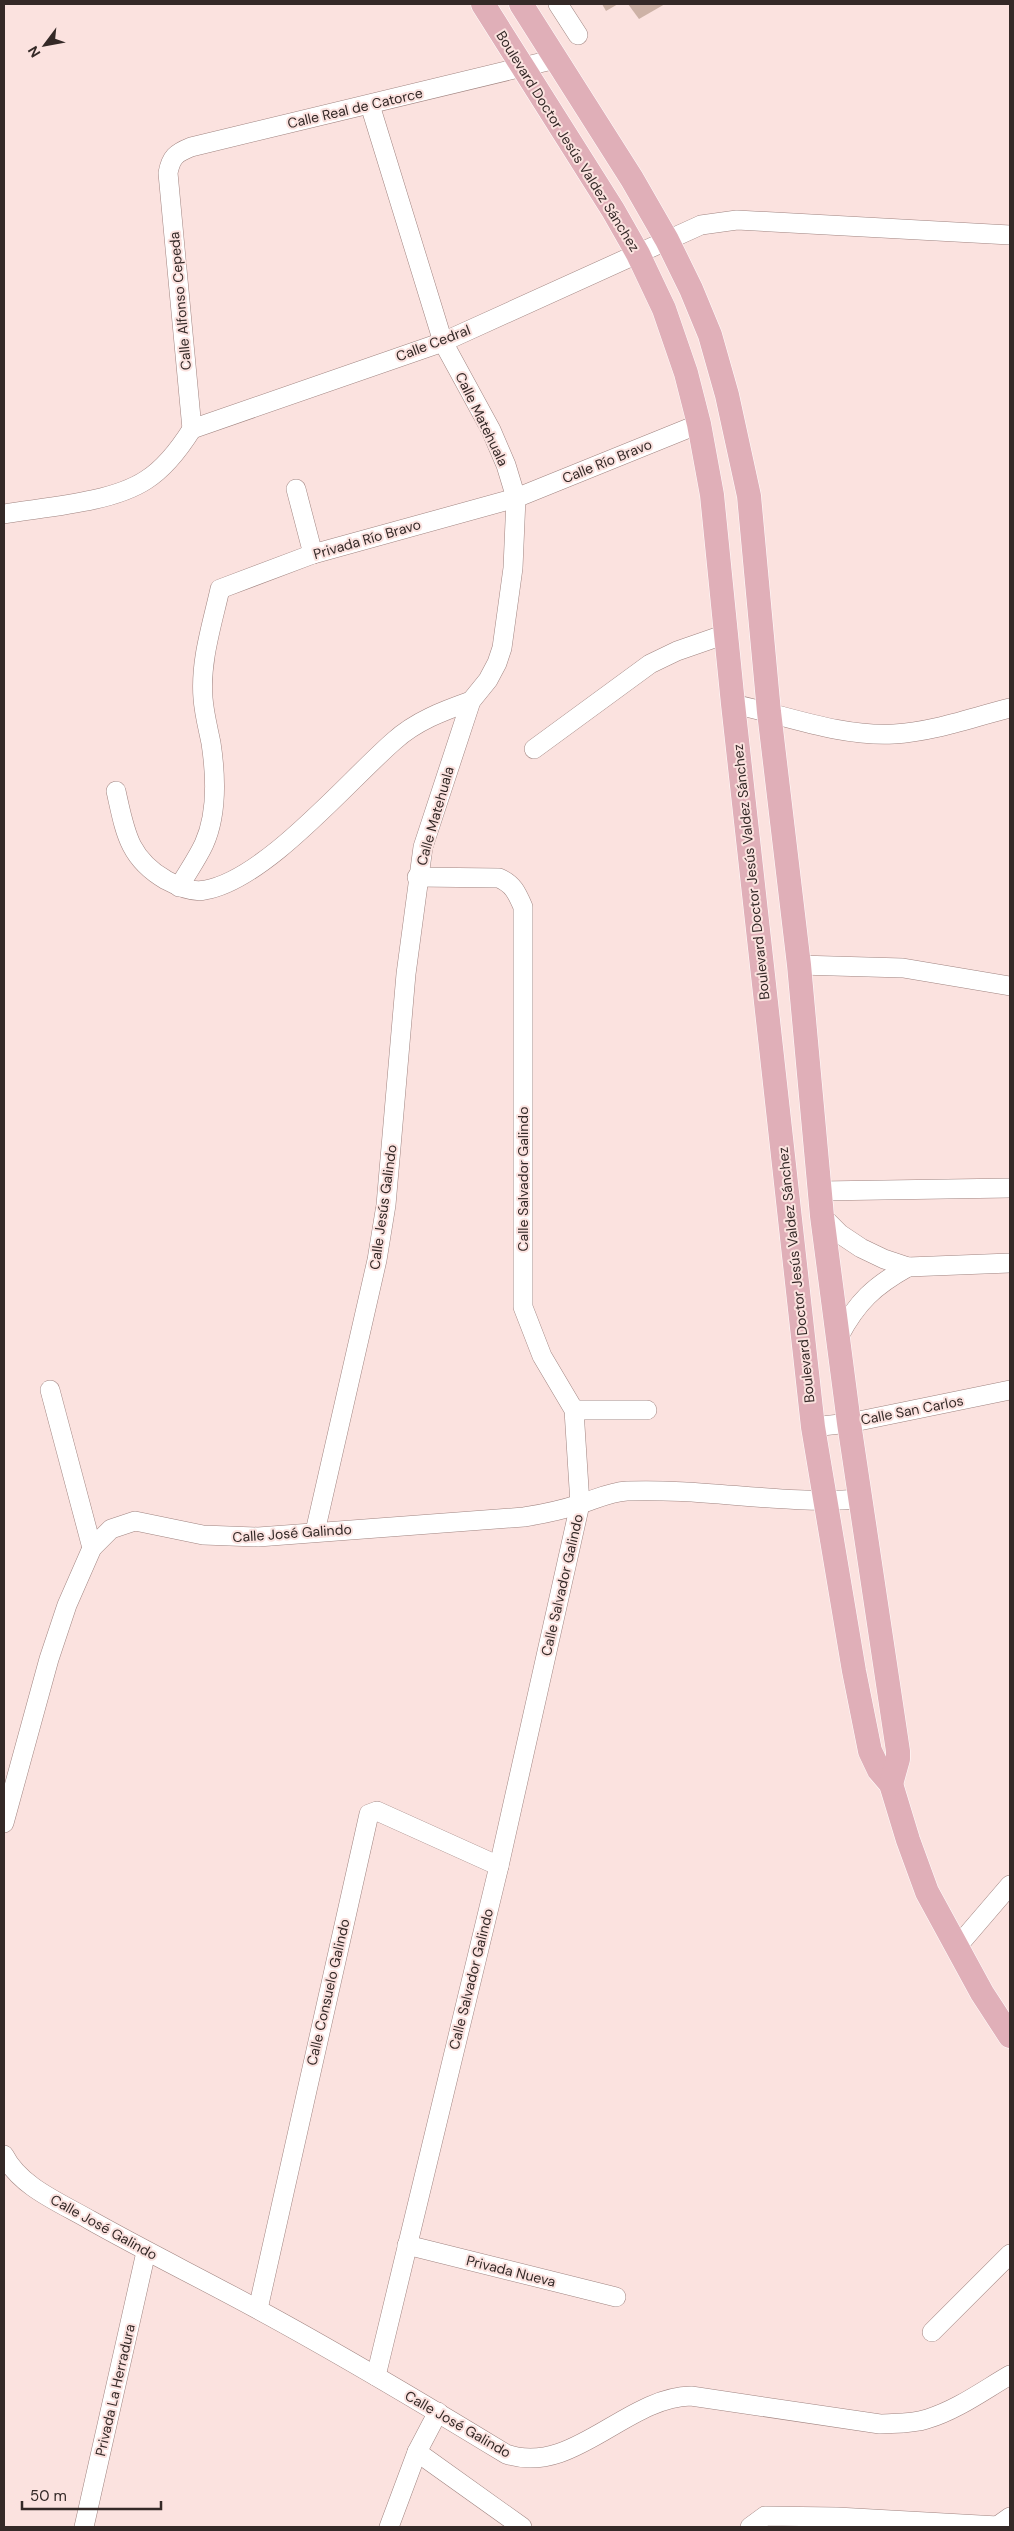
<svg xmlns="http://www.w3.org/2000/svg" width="1014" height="2531" font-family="'DM Sans',sans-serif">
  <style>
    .building { fill: #cdb2a6 }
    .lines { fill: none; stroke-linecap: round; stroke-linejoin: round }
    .minor-casing { stroke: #a08480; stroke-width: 20 }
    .major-casing { stroke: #fff; stroke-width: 25 }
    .minor { stroke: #fff; stroke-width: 19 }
    .major { stroke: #e0afb8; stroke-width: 24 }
    .labels { text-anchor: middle; stroke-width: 4; stroke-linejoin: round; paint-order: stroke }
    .street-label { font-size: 14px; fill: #342927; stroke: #fbe2df }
  </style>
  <rect width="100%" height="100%" fill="#fbe2df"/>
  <g class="building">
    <path d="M602 4H618L606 11Z"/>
    <path d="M628 4H665L639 19Z"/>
  </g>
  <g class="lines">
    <g class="minor-casing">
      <g id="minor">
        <path d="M558 4 578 35"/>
        <path d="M192 429 443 342 701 225 737 220 1010 235"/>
        <path d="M192 429 168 173C171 157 176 153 191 147L556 59"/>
        <path d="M296 489 313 554"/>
        <path d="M4 514C45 507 111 503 146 480 165 468 180 448 192 429"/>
        <path d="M733 704C785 715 840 737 894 734 933 732 973 717 1010 708"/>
        <path d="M534 749 650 664 677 651 726 634"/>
        <path d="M116 791C125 831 128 858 166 880 177 886 192 893 205 890 265 880 347 782 394 741 416 721 443 711 471 701"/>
        <path d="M179 887C187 873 197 859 204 844 218 813 216 776 211 743 208 728 204 713 203 698 200 661 212 625 220 589L313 554 516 498 699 424"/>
        <path d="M799 965 903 968 1010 986"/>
        <path d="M821 1191 1010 1188"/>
        <path d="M822 1216 840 1234 861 1248 884 1259 908 1267 1010 1263"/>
        <path d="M839 1336C857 1302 874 1286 908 1267"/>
        <path d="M50 1390 92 1548"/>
        <path d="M574 1410H647"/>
        <path d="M813 1427 849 1423 1010 1390"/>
        <path d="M315 1532 377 1260 386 1205 406 974 423 847 471 701 488 680 497 663 502 648 513 568 516 498 506 465 491 430 443 342 370 105"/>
        <path d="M4 1823 49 1659 67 1605 92 1548 111 1529 135 1521 203 1535 258 1537 524 1517C543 1514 562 1510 580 1504 596 1499 610 1492 627 1491 705 1488 783 1505 860 1499"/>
        <path d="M956 1948 1010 1885"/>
        <path d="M4 2155C20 2187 61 2203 90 2220 145 2251 202 2279 257 2309 342 2355 424 2404 506 2454 572 2477 626 2397 691 2396L880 2424C896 2423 912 2424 927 2419 957 2410 984 2390 1010 2375"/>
        <path d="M407 2245 616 2297"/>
        <path d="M258 2309 369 1814 377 1811 499 1866"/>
        <path d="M932 2332 1010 2254"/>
        <path d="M376 2376 499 1866 580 1504 574 1410 542 1356 523 1307V907C517 893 513 884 499 878L417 877"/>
        <path d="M417 2452 522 2527"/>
        <path d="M84 2527 146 2252"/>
        <path d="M389 2527 417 2452 438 2412"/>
        <path d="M750 2527 765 2516 837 2517 998 2526"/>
        <path d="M996 2527 1010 2517"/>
      </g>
    </g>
    <g class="major-casing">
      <g id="major">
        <path d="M483 4 613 210 638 254 664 309 686 373 699 424 712 495 733 704 813 1427 854 1671 870 1751 879 1770 891 1784 908 1840 927 1892 982 1993 1010 2036"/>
        <path d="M521 4 632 179 667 240 691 289 710 335 727 395 749 496 769 712 799 965 822 1216 849 1423 898 1751V1759L891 1784"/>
      </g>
    </g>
    <use href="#minor" class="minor"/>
    <use href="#major" class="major"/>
  </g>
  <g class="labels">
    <g class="street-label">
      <text transform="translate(355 108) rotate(-13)" y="5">Calle Real de Catorce</text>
      <text transform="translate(568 141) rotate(58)" y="5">Boulevard Doctor Jesús Valdez Sánchez</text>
      <text transform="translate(180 301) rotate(-95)" y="5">Calle Alfonso Cepeda</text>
      <text transform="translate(433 343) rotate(-21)" y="5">Calle Cedral</text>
      <text transform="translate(482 419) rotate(64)" y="5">Calle Matehuala</text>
      <text transform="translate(607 461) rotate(-22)" y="5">Calle Río Bravo</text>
      <text transform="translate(367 539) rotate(-16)" y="5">Privada Río Bravo</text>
      <text transform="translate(435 816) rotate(-74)" y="5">Calle Matehuala</text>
      <text transform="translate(751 872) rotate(-96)" y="5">Boulevard Doctor Jesús Valdez Sánchez</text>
      <text transform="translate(523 1179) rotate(-90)" y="5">Calle Salvador Galindo</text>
      <text transform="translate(383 1207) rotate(-82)" y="5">Calle Jesús Galindo</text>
      <text transform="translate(796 1275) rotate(-96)" y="5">Boulevard Doctor Jesús Valdez Sánchez</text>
      <text transform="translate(912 1410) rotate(-11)" y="5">Calle San Carlos</text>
      <text transform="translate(292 1533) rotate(-4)" y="5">Calle José Galindo</text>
      <text transform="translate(562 1585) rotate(-77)" y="5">Calle Salvador Galindo</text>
      <text transform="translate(471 1979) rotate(-76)" y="5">Calle Salvador Galindo</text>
      <text transform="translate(328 1992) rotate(-77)" y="5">Calle Consuelo Galindo</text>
      <text transform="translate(104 2227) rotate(29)" y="5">Calle José Galindo</text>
      <text transform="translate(511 2271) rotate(14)" y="5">Privada Nueva</text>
      <text transform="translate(115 2390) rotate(-77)" y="5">Privada La Herradura</text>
      <text transform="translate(458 2424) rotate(30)" y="5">Calle José Galindo</text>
    </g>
  </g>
  <rect width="1014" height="2531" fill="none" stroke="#342927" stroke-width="10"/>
  <g transform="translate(45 45) rotate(238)" stroke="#fbe2df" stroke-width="4" paint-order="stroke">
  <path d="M0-4L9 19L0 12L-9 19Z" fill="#342927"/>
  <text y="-8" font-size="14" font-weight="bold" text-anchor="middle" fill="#342927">N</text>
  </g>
  <path d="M22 2501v8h139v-8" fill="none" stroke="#342927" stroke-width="2.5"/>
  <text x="30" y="2501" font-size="15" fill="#342927" stroke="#fbe2df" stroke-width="4" paint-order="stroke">50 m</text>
</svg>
